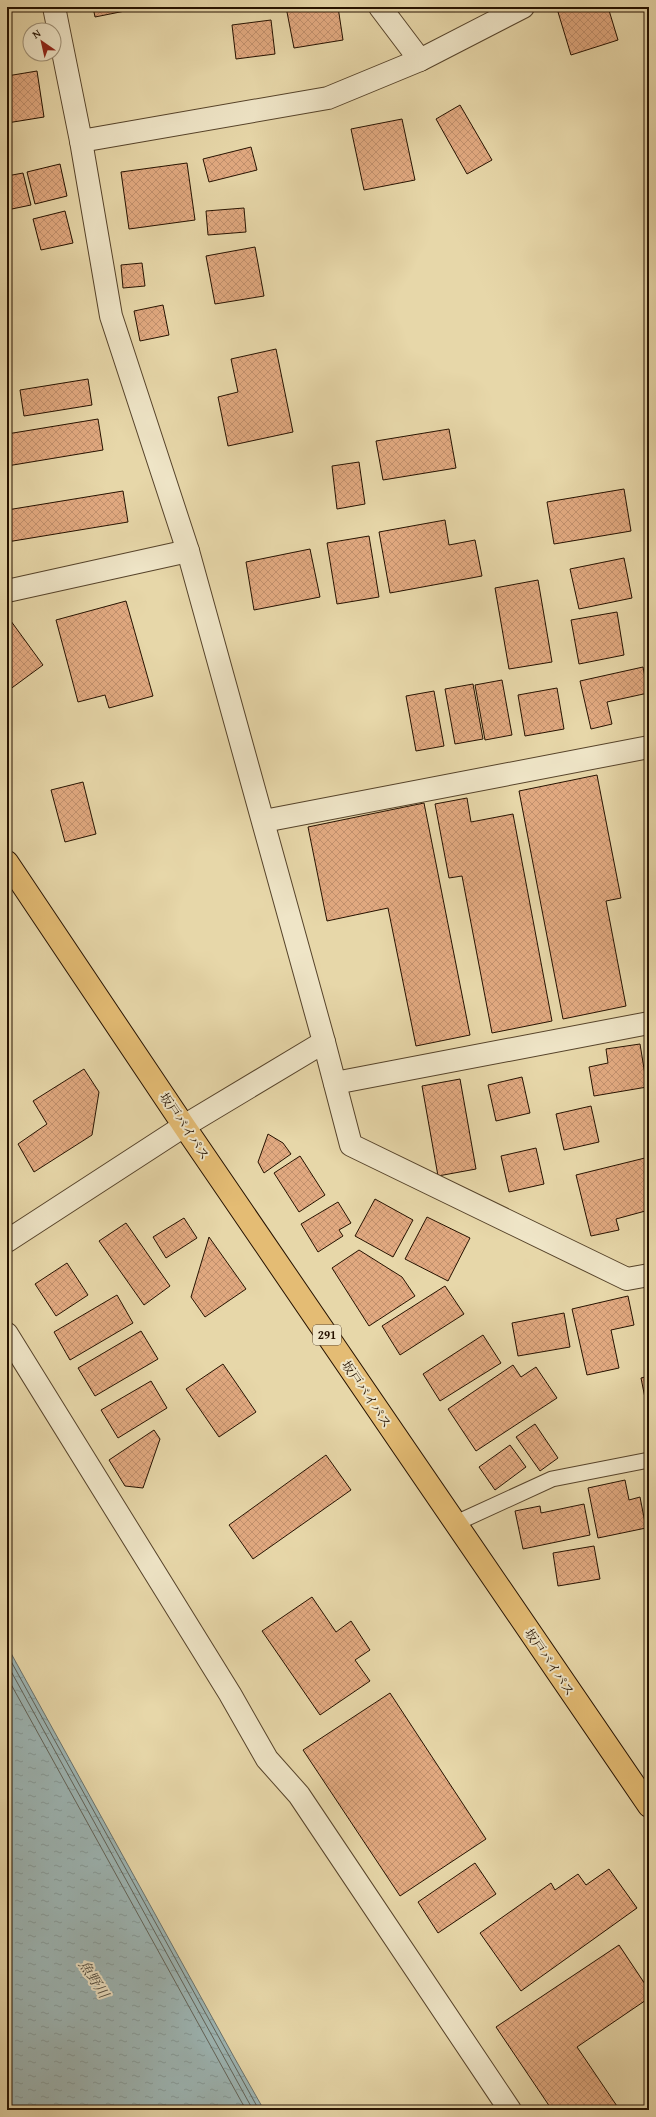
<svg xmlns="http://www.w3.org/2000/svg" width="656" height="2117" font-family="'Gentium Book Plus','Noto Serif JP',serif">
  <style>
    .water { fill: url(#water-ripples); stroke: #6d746d }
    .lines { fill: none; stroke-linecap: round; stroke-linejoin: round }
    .shore { stroke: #62645a; stroke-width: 1 }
    .building { fill: url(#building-cross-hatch); stroke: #261200 }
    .service-casing { stroke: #56432a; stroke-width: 17 }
    .minor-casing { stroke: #56432a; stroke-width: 24 }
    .tertiary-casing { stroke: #56432a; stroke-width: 24 }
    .trunk-casing { stroke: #261200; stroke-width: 24 }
    .service { stroke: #efe5c7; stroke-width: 15 }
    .minor { stroke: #efe5c7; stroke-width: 22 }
    .tertiary { stroke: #efe5c7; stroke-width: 22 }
    .trunk { stroke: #e4bc74; stroke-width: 22 }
    .labels { text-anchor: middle; stroke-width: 4; stroke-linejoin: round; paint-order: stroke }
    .shield { fill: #efe5c7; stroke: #62513c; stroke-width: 1 }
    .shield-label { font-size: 12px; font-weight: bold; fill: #261200 }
    .street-label { font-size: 13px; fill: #261200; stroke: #efe5c7 }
    .water-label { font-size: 14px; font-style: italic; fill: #504b3f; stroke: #efe5c7 }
  </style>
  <defs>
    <pattern id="water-ripples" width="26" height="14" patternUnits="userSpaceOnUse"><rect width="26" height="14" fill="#9db6b5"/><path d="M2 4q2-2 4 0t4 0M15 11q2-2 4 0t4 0" fill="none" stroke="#879b9a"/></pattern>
    <pattern id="building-cross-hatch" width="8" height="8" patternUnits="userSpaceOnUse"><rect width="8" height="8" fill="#e1a980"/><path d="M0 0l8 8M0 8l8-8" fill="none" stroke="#c1906d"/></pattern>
  </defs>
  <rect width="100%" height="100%" fill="#e7d7a9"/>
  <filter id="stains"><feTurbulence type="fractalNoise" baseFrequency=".005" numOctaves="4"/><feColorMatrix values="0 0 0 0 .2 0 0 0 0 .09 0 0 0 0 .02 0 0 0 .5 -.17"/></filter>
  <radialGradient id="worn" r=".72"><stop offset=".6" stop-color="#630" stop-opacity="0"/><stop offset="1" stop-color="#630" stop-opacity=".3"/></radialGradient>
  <path class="water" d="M7 1646 234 2057 264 2110H7Z"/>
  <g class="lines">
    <g class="shore">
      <path d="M7 1654 259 2110"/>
      <path d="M7 1664 253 2110"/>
      <path d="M7 1677 246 2110"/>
    </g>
  </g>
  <g class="building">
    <path d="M93 7H124L125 11 95 17Z"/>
    <path d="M286 7H338L343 40 294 48Z"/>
    <path d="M574 7H608L618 40 571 55 558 12Z"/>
    <path d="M271 20 275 54 236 59 232 25Z"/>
    <path d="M37 71 44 117 7 123V76Z"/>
    <path d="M460 105 492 160 467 174 436 119Z"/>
    <path d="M402 119 415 180 364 190 351 129Z"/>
    <path d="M251 147 257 170 209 182 203 159Z"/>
    <path d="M187 163 195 220 129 229 121 172Z"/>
    <path d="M60 164 67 196 35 204 27 172Z"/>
    <path d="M23 173 31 205 7 210V176Z"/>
    <path d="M244 208 246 232 208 235 206 211Z"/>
    <path d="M65 211 73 243 41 250 33 219Z"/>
    <path d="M255 247 264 296 215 304 206 256Z"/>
    <path d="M142 263 145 286 123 288 121 265Z"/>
    <path d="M163 305 169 335 140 341 134 311Z"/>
    <path d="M276 349 293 432 228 446 218 397 238 392 231 359Z"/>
    <path d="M88 379 92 405 24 416 20 390Z"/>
    <path d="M98 419 103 450 7 466V434Z"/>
    <path d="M449 429 456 468 383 480 376 441Z"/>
    <path d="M359 462 365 504 337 509 332 466Z"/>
    <path d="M624 489 631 531 554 544 547 502Z"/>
    <path d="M123 491 128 522 7 542V510Z"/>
    <path d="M445 520 449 545 475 540 482 576 390 593 379 532Z"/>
    <path d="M369 536 379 597 337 604 327 543Z"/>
    <path d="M310 549 320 597 254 610 246 562Z"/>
    <path d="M624 558 632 598 579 609 570 569Z"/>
    <path d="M538 580 552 662 509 669 495 588Z"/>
    <path d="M126 601 153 696 109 708 105 695 78 702 56 620Z"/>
    <path d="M617 612 624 655 579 664 571 620Z"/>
    <path d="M8 617 43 665 9 690 7 687Z"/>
    <path d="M643 667 648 693 607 702 612 724 591 729 580 681Z"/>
    <path d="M502 680 512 735 485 740 475 685Z"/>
    <path d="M473 684 483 739 455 744 445 689Z"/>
    <path d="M557 688 564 729 525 736 518 695Z"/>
    <path d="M434 691 444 746 416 751 406 696Z"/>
    <path d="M597 775 621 898 606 901 626 1006 563 1019 519 791Z"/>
    <path d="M83 782 96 834 65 842 51 790Z"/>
    <path d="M467 798 471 822 513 814 552 1021 492 1033 462 876 449 878 435 804Z"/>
    <path d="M424 803 470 1035 416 1046 388 908 327 921 308 827Z"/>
    <path d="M640 1044 647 1087 594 1096 589 1067 608 1063 606 1049Z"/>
    <path d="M84 1069 99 1092 92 1135 34 1172 18 1144 47 1124 33 1101Z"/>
    <path d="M522 1077 530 1113 496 1121 488 1085Z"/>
    <path d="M460 1079 476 1169 438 1176 422 1086Z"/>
    <path d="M591 1106 599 1142 564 1150 556 1114Z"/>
    <path d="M268 1134 283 1143 291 1154 264 1173 258 1162Z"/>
    <path d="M536 1148 544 1184 509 1192 501 1156Z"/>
    <path d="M300 1156 325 1195 299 1212 274 1173Z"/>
    <path d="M649 1157V1210L616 1219 619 1230 591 1236 576 1175Z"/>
    <path d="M375 1199 413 1220 393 1257 355 1236Z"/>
    <path d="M338 1202 351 1223 339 1230 343 1236 318 1252 301 1224Z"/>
    <path d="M427 1217 470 1238 448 1281 405 1259Z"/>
    <path d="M184 1218 197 1238 166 1258 153 1237Z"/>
    <path d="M126 1223 170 1286 144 1305 99 1241Z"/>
    <path d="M209 1237 246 1289 205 1317 191 1297Z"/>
    <path d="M359 1250 402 1277 415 1296 369 1326 332 1268Z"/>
    <path d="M67 1263 88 1295 56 1316 35 1284Z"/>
    <path d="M445 1286 464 1314 400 1355 382 1326Z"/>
    <path d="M117 1295 133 1323 70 1360 54 1332Z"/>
    <path d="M628 1296 634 1325 611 1330 619 1368 587 1375 572 1309Z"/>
    <path d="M564 1313 570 1347 518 1356 512 1323Z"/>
    <path d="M141 1331 158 1359 95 1396 78 1368Z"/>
    <path d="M483 1335 501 1363 440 1401 423 1374Z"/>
    <path d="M223 1364 256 1412 219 1437 186 1389Z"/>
    <path d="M513 1365 521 1377 536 1367 557 1398 476 1451 448 1409Z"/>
    <path d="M649 1376V1408H647L641 1378Z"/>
    <path d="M151 1381 167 1408 118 1438 101 1410Z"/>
    <path d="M535 1424 558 1458 540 1471 516 1437Z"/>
    <path d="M154 1430 160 1439 143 1488 125 1486 109 1460Z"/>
    <path d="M510 1445 526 1467 495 1490 479 1467Z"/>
    <path d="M326 1455 351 1490 253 1559 229 1525Z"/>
    <path d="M649 1475V1496L645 1476Z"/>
    <path d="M625 1480 629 1500 640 1497 646 1528 598 1538 588 1488Z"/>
    <path d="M584 1504 590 1535 523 1549 515 1511 540 1506 541 1513Z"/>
    <path d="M594 1546 600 1579 558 1586 553 1553Z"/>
    <path d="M312 1597 336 1632 351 1621 370 1650 355 1660 370 1681 320 1715 262 1631Z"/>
    <path d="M390 1693 486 1839 400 1896 303 1750Z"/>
    <path d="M475 1863 496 1894 438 1933 418 1902Z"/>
    <path d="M609 1869 637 1908 521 1991 480 1933 551 1883 555 1890 578 1874 586 1885Z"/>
    <path d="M619 1945 649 1990V1998L577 2047 619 2109 552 2110 496 2027Z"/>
  </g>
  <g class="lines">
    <g class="service-casing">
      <path id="service" d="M456 1523 552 1479 649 1460"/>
    </g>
    <g class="minor-casing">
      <g id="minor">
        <path d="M380 7 420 60"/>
        <path d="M81 141 328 98 420 60 523 7"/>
        <path d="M7 591 188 551"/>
        <path d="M264 821 649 747"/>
        <path d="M324 1042 351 1145 627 1279 649 1275"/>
        <path d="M335 1083 649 1023"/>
        <path d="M7 1334 230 1694 267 1759 299 1795 510 2110"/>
      </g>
    </g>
    <g class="tertiary-casing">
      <path id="tertiary" d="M7 1241 184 1126 324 1042 188 551 111 316 81 141 54 7"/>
    </g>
    <g class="trunk-casing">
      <path id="trunk" d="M7 862 184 1126 649 1806"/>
    </g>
    <use href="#service" class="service"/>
    <use href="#minor" class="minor"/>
    <use href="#tertiary" class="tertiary"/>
    <use href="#trunk" class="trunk"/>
  </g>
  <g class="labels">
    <rect class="shield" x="313" y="1325" width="28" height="20" rx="3"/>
    <g class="shield-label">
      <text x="327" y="1339">291</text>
    </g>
    <g class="street-label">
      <text transform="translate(185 1126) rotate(56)" y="5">坂戸バイパス</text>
      <text transform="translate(367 1394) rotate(56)" y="5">坂戸バイパス</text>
      <text transform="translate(550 1662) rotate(56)" y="5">坂戸バイパス</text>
    </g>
    <g class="water-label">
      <text transform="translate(94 1979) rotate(57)" y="5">魚野川</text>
    </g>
  </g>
  <rect width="656" height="2117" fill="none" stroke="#e7d7a9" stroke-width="24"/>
  <rect x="8" y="8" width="640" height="2101" fill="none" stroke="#261200" stroke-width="2"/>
  <rect x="12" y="12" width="632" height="2093" fill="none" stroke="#261200"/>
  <g transform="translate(42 42) rotate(326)"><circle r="19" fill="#efe5c7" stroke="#9f9177"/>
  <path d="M0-3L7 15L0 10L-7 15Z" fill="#8f2418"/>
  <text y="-6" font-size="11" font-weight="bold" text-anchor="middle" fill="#261200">N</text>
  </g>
  <rect width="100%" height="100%" filter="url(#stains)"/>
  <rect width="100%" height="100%" fill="url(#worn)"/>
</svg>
